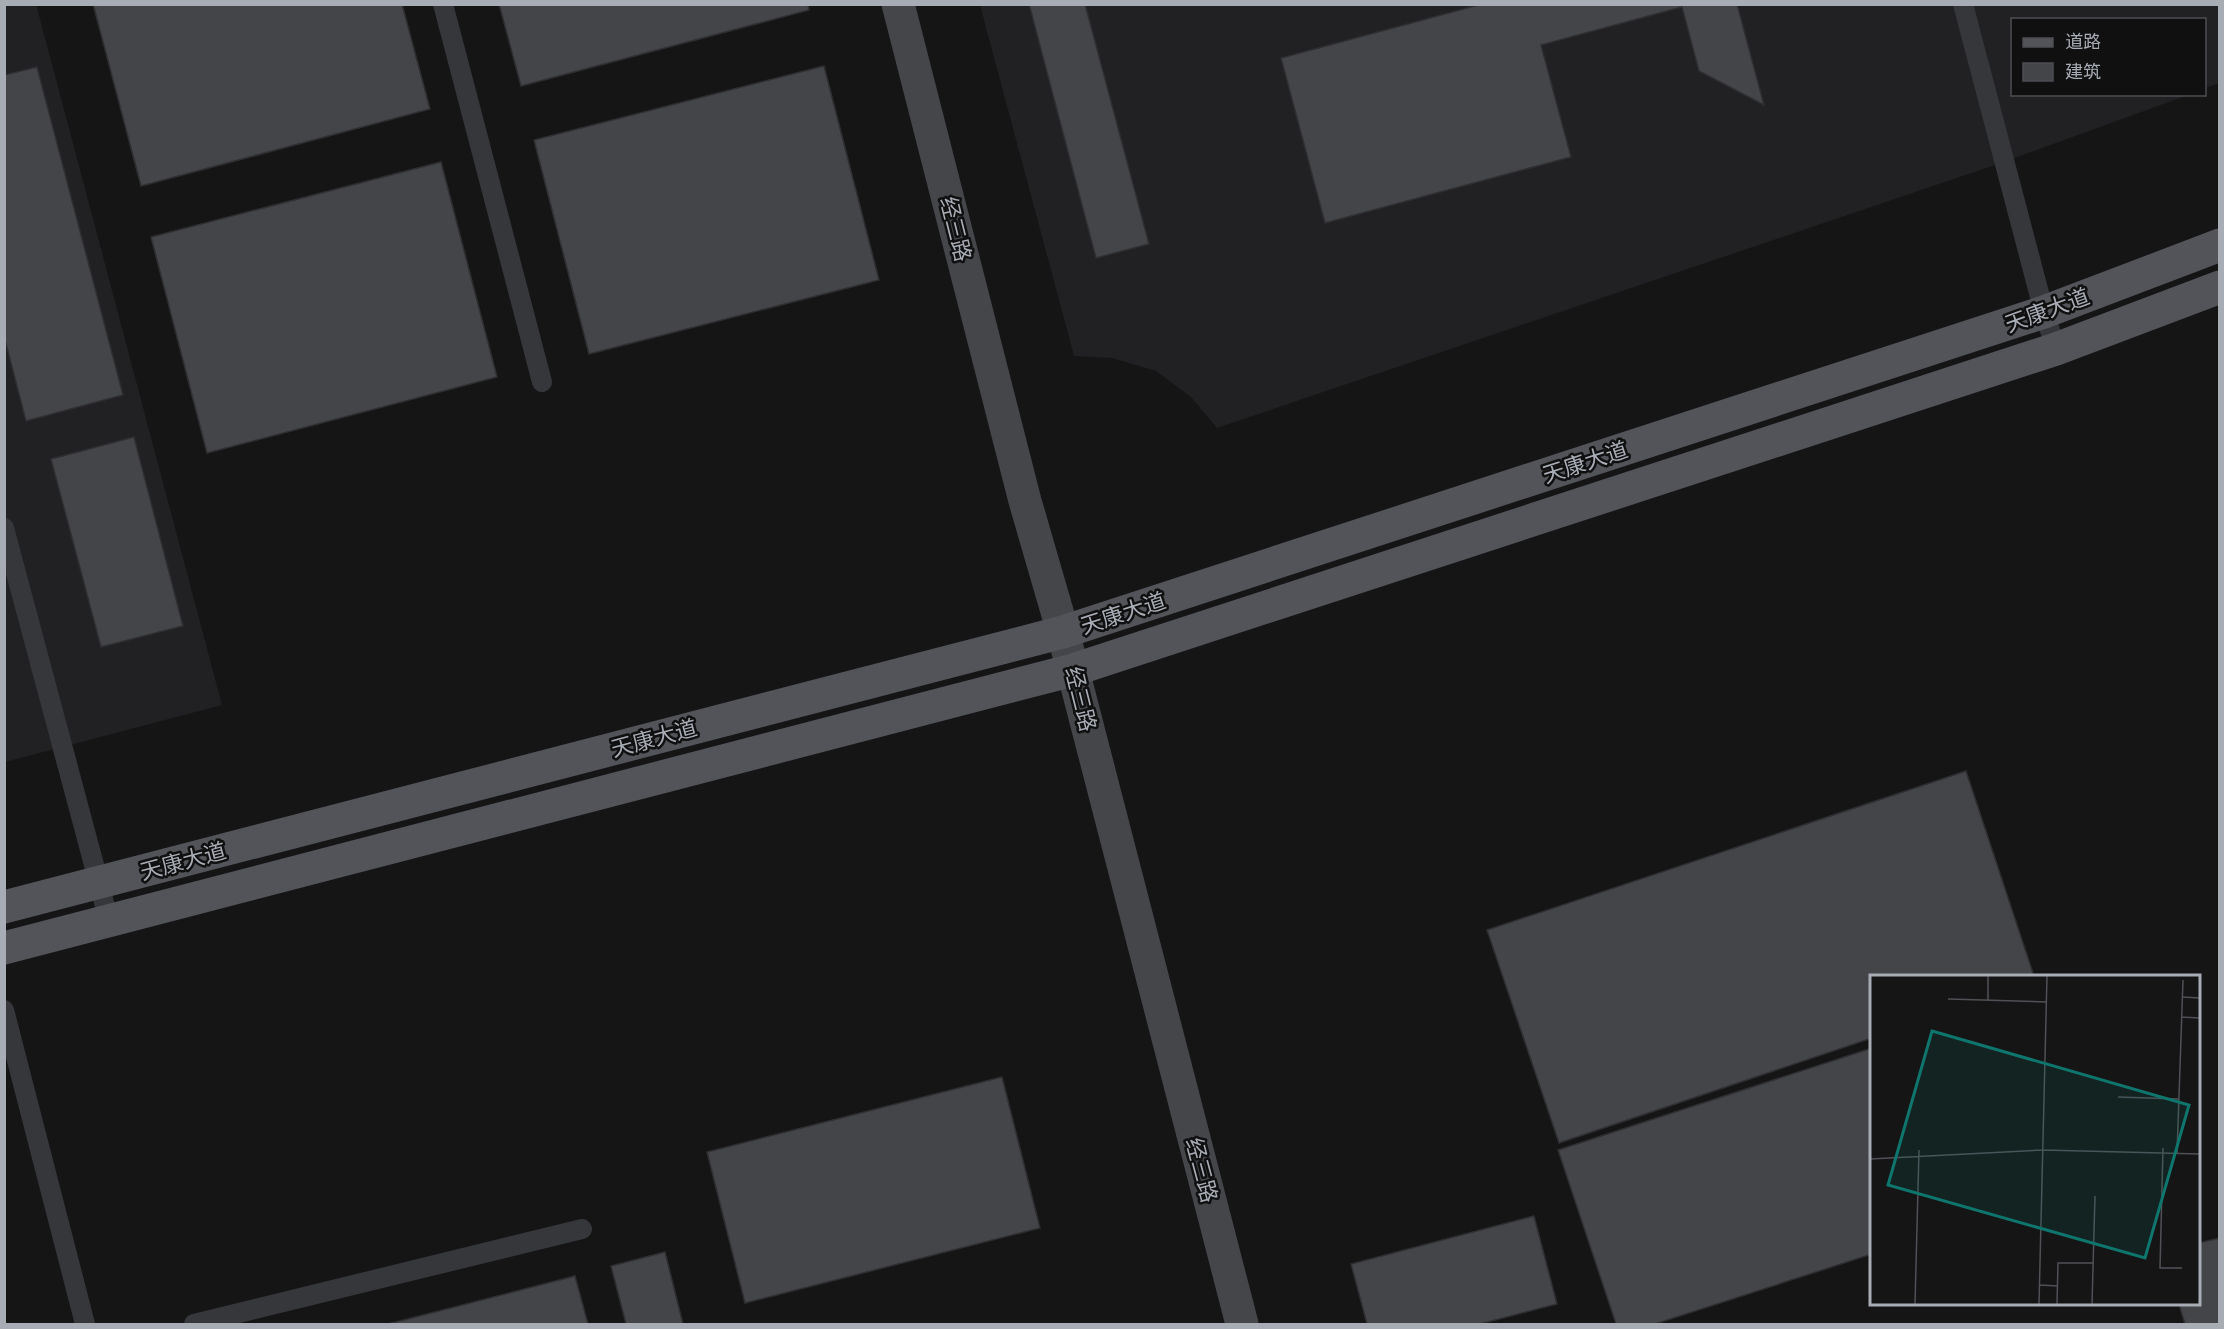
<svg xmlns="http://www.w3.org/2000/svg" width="2224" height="1329" font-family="Cabin,'Noto Sans SC',sans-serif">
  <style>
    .built { fill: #212123 }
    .building { fill: #444549; stroke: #2f2f32; stroke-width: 1.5 }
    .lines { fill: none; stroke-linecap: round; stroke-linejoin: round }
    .lane { stroke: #36373b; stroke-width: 20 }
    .secondary { stroke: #44464a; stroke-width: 33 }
    .primary { stroke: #525459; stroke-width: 33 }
    .labels { text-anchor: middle; stroke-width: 5; stroke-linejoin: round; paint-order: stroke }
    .street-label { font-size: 22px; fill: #a8acb5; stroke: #101011 }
    .inset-road { fill: none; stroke: #505156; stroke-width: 1.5 }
    .view { fill: #0f766e; fill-opacity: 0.15; stroke: #0f766e; stroke-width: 3 }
    .inset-edge { fill: none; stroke: #a8acb5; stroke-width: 3 }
  </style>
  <rect width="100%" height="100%" fill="#151516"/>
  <g class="built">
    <path d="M36 4 222 705 5 762 4 5Z"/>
    <path d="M980 5H2219V83L2205 88 2204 20H2012V94L2188 95 2004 162 1217 428 1191 397 1156 371 1112 358 1074 356Z"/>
  </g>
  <g class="building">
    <path d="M93 4H402L430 109 141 186Z"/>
    <path d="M499 4H808L809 10 521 86Z"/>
    <path d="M1029 4H1085L1149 244 1096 258Z"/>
    <path d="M1482 4H1737L1764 105 1699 71 1682 7 1541 45 1571 157 1325 223 1281 58Z"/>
    <path d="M824 66 879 280 589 354 534 140Z"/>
    <path d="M37 67 123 395 26 421 4 336V75Z"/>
    <path d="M441 162 497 377 207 453 151 237Z"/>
    <path d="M134 437 183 626 101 647 51 459Z"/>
    <path d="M1966 771 2034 976H1872V1038L1559 1143 1487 930Z"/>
    <path d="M1872 1048V1254L1655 1324H1616L1558 1150Z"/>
    <path d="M1002 1077 1040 1228 745 1303 707 1152Z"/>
    <path d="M1534 1216 1557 1304 1480 1324H1367L1351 1264Z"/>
    <path d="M2220 1238V1324H2185L2179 1304H2198V1243Z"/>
    <path d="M665 1252 683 1324H626L611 1266Z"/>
    <path d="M575 1276 588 1324H388Z"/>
  </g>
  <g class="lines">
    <g class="lane">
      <path d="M443 4 542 382"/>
      <path d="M1963 4 2044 312 2056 349"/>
      <path d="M4 528 109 921"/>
      <path d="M4 1010 85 1324"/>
      <path d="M194 1324 582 1229"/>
    </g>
    <path class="secondary" d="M898 4 1025 501 1063 632 1242 1324"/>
    <g class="primary">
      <path d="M4 907 1063 632 2044 312 2220 245"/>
      <path d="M4 948 1073 670 2056 349 2220 287"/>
    </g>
  </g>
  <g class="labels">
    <g class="street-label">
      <text transform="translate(956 229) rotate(76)" y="8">经三路</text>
      <text transform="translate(2047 310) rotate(-20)" y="8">天康大道</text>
      <text transform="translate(1585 462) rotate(-18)" y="8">天康大道</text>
      <text transform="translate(1123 613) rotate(-18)" y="8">天康大道</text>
      <text transform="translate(1081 699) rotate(76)" y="8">经三路</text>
      <text transform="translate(654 738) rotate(-15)" y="8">天康大道</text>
      <text transform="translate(183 861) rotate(-15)" y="8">天康大道</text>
      <text transform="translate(1202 1170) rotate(75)" y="8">经三路</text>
    </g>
  </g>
  <g transform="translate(1870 975)">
    <rect width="330" height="330" fill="#151516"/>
    <path class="inset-road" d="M312 22 330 23M78 24 177 27M118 25V1M311 42 330 43M248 122 309 124M293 173 290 293H312M307 179 313 5M0 184 173 175 330 179M170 310 188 311M45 329 49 175M169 329 177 1M187 329 188 288H223M222 329 225 221"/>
    <path class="view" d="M62 56 319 130 275 283 18 210Z"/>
    <rect width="330" height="330" class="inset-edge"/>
  </g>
  <rect width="2224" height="1329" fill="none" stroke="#a8acb5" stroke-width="12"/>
  <rect x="2011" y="18" width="195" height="78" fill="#101011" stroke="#4d4e53" stroke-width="1.5"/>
  <rect x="2023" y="38" width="30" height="9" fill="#525459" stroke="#4d4e53" stroke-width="1.5"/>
  <text x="2065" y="48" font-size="18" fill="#a8acb5">道路</text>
  <rect x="2023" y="63" width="30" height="18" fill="#444549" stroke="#4d4e53" stroke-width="1.5"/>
  <text x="2065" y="78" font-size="18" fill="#a8acb5">建筑</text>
</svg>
